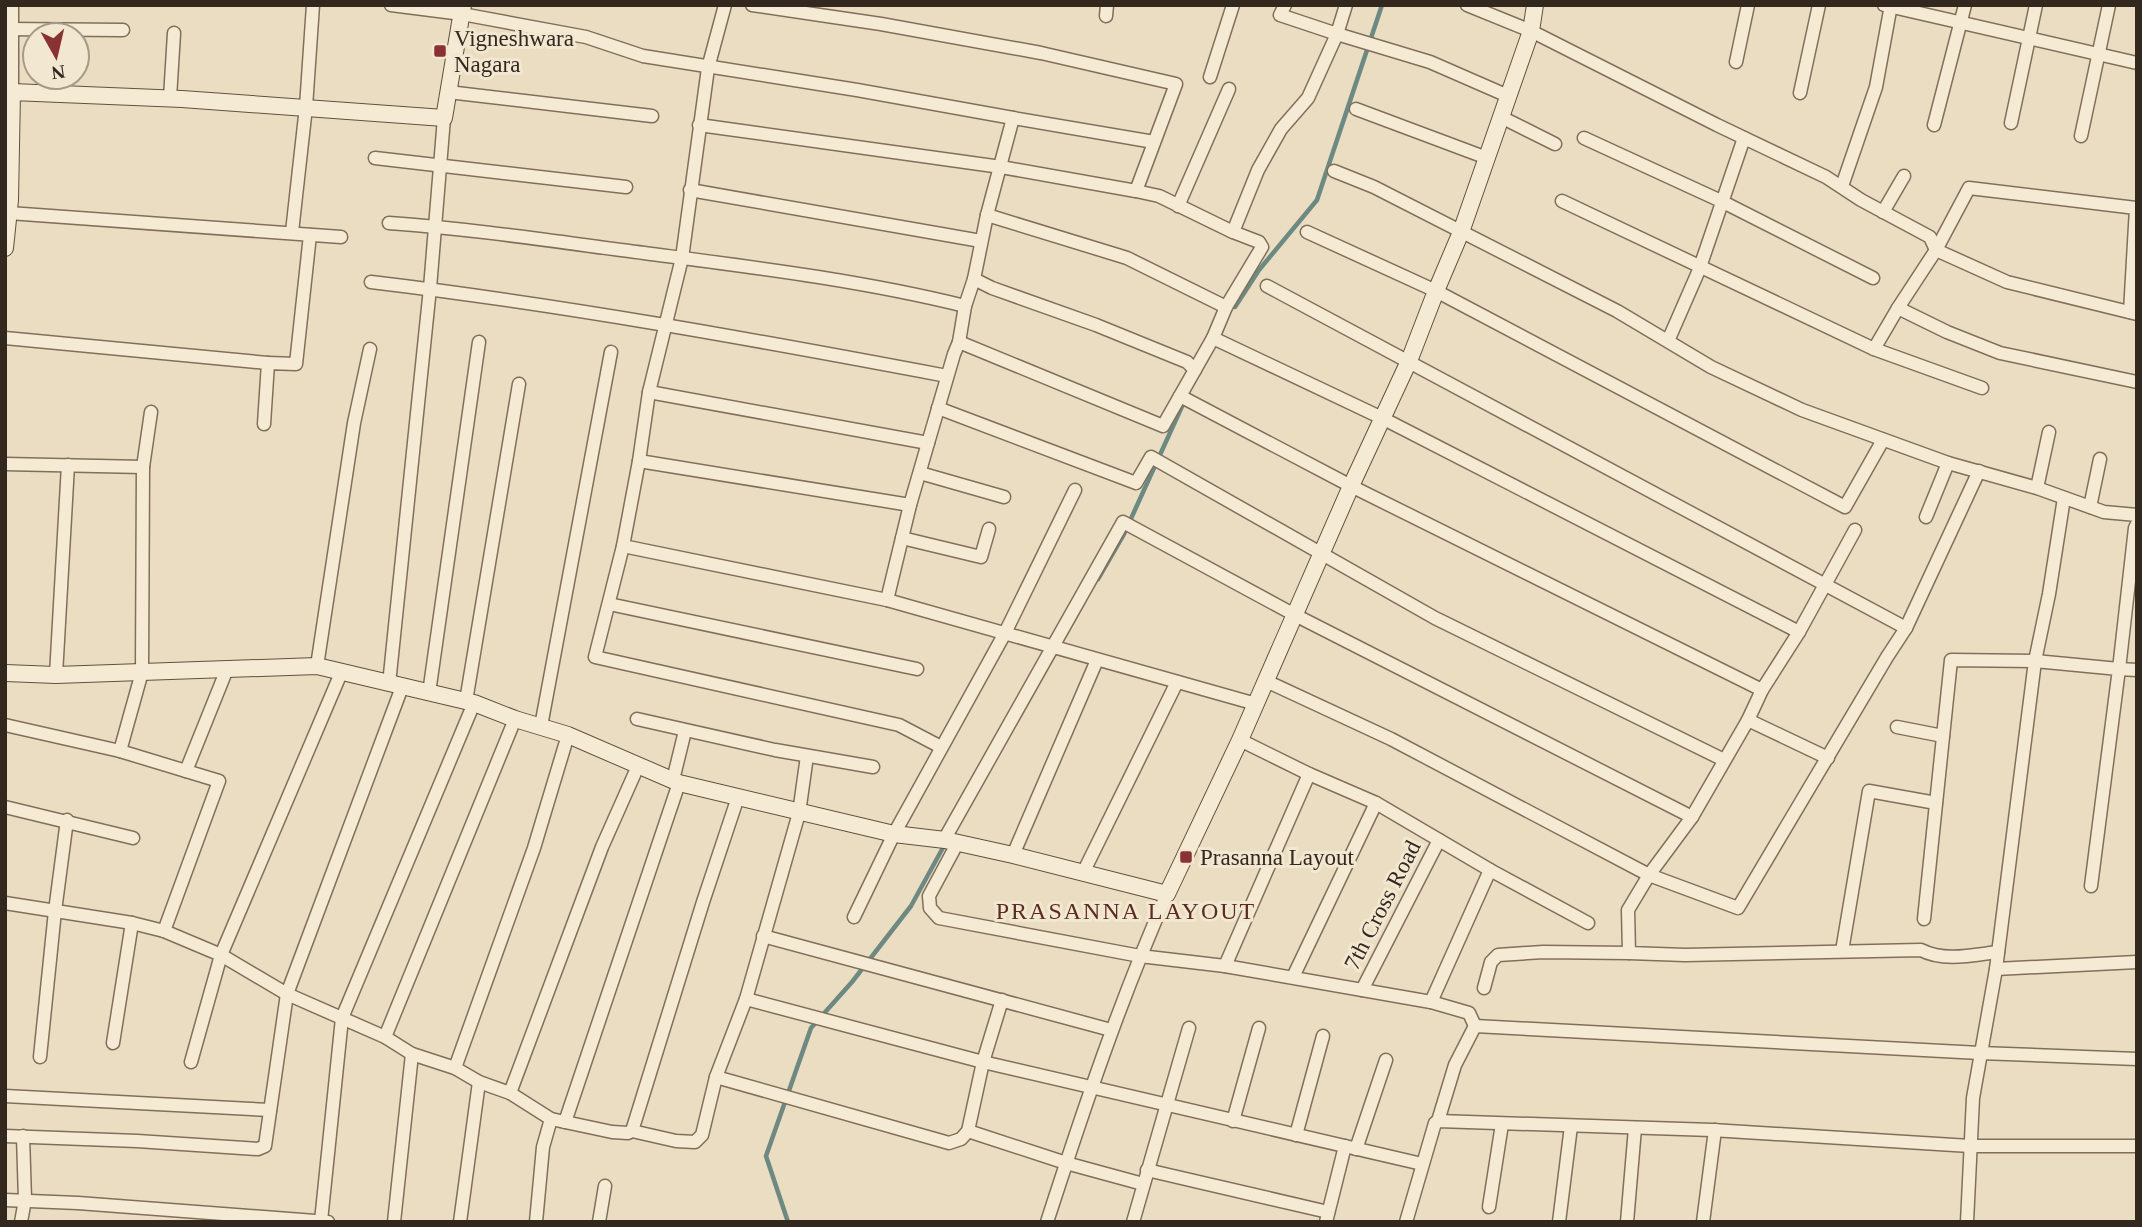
<svg xmlns="http://www.w3.org/2000/svg" width="2142" height="1227" font-family="'Times New Roman',serif">
  <style>
    .lines { fill: none; stroke-linecap: round; stroke-linejoin: round }
    .stream { stroke: #6c8982; stroke-width: 4.5 }
    .street-casing { stroke: #826f5b; stroke-width: 15 }
    .secondary-casing { stroke: #63503e; stroke-width: 18 }
    .street { stroke: #f5ebd4; stroke-width: 12 }
    .secondary { stroke: #f5ebd4; stroke-width: 16 }
    .poi-dot { fill: #8b3033; stroke: #f2e8d1; stroke-width: 2.5 }
    .labels { text-anchor: middle; stroke-width: 6; stroke-linejoin: round; paint-order: stroke }
    .poi-label { font-size: 23px; fill: #33281e; stroke: #f2e8d1; text-anchor: start }
    .street-label { font-size: 23px; fill: #33281e; stroke: #f2e8d1 }
    .neighbourhood-label { font-size: 24px; letter-spacing: 2px; fill: #5c2c21; stroke: #f2e8d1 }
  </style>
  <rect width="100%" height="100%" fill="#eaddc2"/>
  <g class="lines">
    <g class="stream">
      <path d="M1235 307 1259 270 1317 200 1382 5"/>
      <path d="M1098 579 1124 534 1184 402"/>
      <path d="M788 1222 766 1156 811 1028 852 982 911 906 945 844"/>
    </g>
    <g class="street-casing">
      <g id="street">
        <path d="M391 5 462 14 586 37 643 56 857 90 1013 118 987 215 974 279"/>
        <path d="M725 5 708 68 682 258 649 392 639 461 623 546 595 657 899 725 941 747"/>
        <path d="M752 5 881 24 1041 53 1176 84 1136 191"/>
        <path d="M1285 5 1280 15 1337 34 1346 5"/>
        <path d="M1467 5 1531 31 1717 125 1826 177 1861 200 1930 237 1936 250 2007 282 2137 314"/>
        <path d="M1884 5 2137 63"/>
        <path d="M1106 16 1107 5"/>
        <path d="M5 29 123 30"/>
        <path d="M1736 62 1748 5"/>
        <path d="M1210 77 1233 5"/>
        <path d="M5 92H12V5"/>
        <path d="M448 92 652 116"/>
        <path d="M1800 93 1819 5"/>
        <path d="M170 98 174 33"/>
        <path d="M1356 109 1487 158"/>
        <path d="M1501 117 1555 144"/>
        <path d="M1013 118 1154 142"/>
        <path d="M2011 123 2036 5"/>
        <path d="M699 125 1001 167 1136 191 1159 196 1233 232 1258 170 1281 129 1308 98 1337 34 1430 62 1508 96"/>
        <path d="M1934 125 1965 5"/>
        <path d="M2081 136 2109 5"/>
        <path d="M1584 138 1721 201 1873 278"/>
        <path d="M375 158 626 187"/>
        <path d="M1334 171 1374 187 1617 311 1711 367 1802 410 1948 463 2037 488 2104 512 2137 515"/>
        <path d="M1842 186 1876 87 1891 5"/>
        <path d="M690 190 981 241"/>
        <path d="M1562 201 1874 349 1982 388"/>
        <path d="M1178 206 1229 89"/>
        <path d="M1883 212 1904 176"/>
        <path d="M9 213 341 237"/>
        <path d="M987 215 1127 258 1226 307 1213 338 1382 418 1799 632"/>
        <path d="M389 223C474 229 559 242 644 253 751 267 860 280 965 306"/>
        <path d="M292 232 306 107 313 5"/>
        <path d="M1307 232 1436 291 1845 507 1883 440"/>
        <path d="M371 282C564 305 756 340 947 376"/>
        <path d="M1226 307 1262 247 1259 242 1233 232"/>
        <path d="M1898 308 1947 332 2000 353 2137 382"/>
        <path d="M5 338 268 363"/>
        <path d="M1668 341 1699 270 1744 138"/>
        <path d="M959 342 965 306 974 279 992 288 1096 325 1187 362 1195 370"/>
        <path d="M1874 349 1898 308 1936 250 1969 188 2136 208 2130 312"/>
        <path d="M649 392 928 443 954 354 959 342 1163 426 1213 338"/>
        <path d="M1180 396 1351 486 1762 690"/>
        <path d="M938 408 1136 483 1151 457 1435 618 1724 760"/>
        <path d="M151 412 143 467 142 672 120 751 219 781 164 931"/>
        <path d="M264 424 268 363 296 364 310 235"/>
        <path d="M639 461 910 505"/>
        <path d="M5 464 143 467"/>
        <path d="M920 473 1004 497"/>
        <path d="M2037 488 2049 432"/>
        <path d="M2090 507 2100 459"/>
        <path d="M1926 517 1948 463"/>
        <path d="M2137 524 2135 528 2119 669 2137 670"/>
        <path d="M1855 530 1799 632 1762 690 1748 720 1692 817 1649 875 1628 910 1629 953 1685 955 1921 950C1944 962 1973 955 1998 952"/>
        <path d="M902 538 981 557 989 529"/>
        <path d="M623 546 887 600 1256 704"/>
        <path d="M887 600 910 505 928 443"/>
        <path d="M609 604 917 669"/>
        <path d="M1906 628 1979 471"/>
        <path d="M317 666 354 423 370 349"/>
        <path d="M56 675 68 465"/>
        <path d="M1266 681 1391 739 1649 875 1738 908 1887 657 1906 628 1267 286"/>
        <path d="M389 684 430 288 444 118"/>
        <path d="M429 693 479 342"/>
        <path d="M466 701 519 384"/>
        <path d="M637 719 775 750 873 767"/>
        <path d="M1748 720 1828 758"/>
        <path d="M5 725 120 751"/>
        <path d="M541 726 611 352"/>
        <path d="M1897 727 1943 736"/>
        <path d="M1240 740 1309 774 1376 803 1490 870 1431 1002"/>
        <path d="M186 771 227 669"/>
        <path d="M673 780 685 731"/>
        <path d="M5 807 133 838"/>
        <path d="M944 840 1123 522 1295 615 1692 817"/>
        <path d="M958 842 929 896 930 908 939 918 1140 956 1225 966 1431 1002 1469 1013 1475 1026 1455 1065 1438 1121"/>
        <path d="M1013 855 1097 660"/>
        <path d="M1490 870 1588 923"/>
        <path d="M1083 873 1177 682"/>
        <path d="M5 903 132 923 164 931 221 955 287 994 385 1037 412 1054 455 1068 479 1082 510 1093 551 1119 612 1132 628 1133 632 1131 676 1141 695 1142 702 1135 716 1077 746 999 799 813 807 756"/>
        <path d="M854 917 894 834 1005 633 1075 490"/>
        <path d="M1924 919 1951 660 2035 661 2049 594 2064 498"/>
        <path d="M763 936 1111 1030"/>
        <path d="M1842 951 1869 791 1936 803"/>
        <path d="M1225 966 1309 774"/>
        <path d="M1996 969 2137 962"/>
        <path d="M1293 977 1376 803"/>
        <path d="M1484 988 1491 962 1498 955 1543 952 1629 953"/>
        <path d="M1362 990 1439 840"/>
        <path d="M746 999 983 1062 1422 1164"/>
        <path d="M1475 1026 1980 1053 2137 1059"/>
        <path d="M385 1037 515 719"/>
        <path d="M113 1043 132 923"/>
        <path d="M40 1057 55 911 67 820"/>
        <path d="M191 1062 221 955 341 673"/>
        <path d="M455 1068 534 848 568 735"/>
        <path d="M716 1077 949 1143 961 1139 968 1131 1066 1163 1143 1184"/>
        <path d="M510 1093 602 847 638 766"/>
        <path d="M5 1096 270 1110"/>
        <path d="M1233 1121 1259 1028"/>
        <path d="M565 1122 679 783"/>
        <path d="M632 1131 703 902 738 797"/>
        <path d="M968 1131 983 1062 1002 1000"/>
        <path d="M1296 1135 1323 1036"/>
        <path d="M5 1136 137 1141 258 1149 265 1146 287 994 402 687"/>
        <path d="M1356 1149 1386 1060"/>
        <path d="M1147 1170 1328 1212"/>
        <path d="M5 1200 78 1203 328 1222"/>
        <path d="M1489 1207 1502 1124"/>
        <path d="M321 1221 342 1018 474 703"/>
        <path d="M21 1222 25 1200 23 1136"/>
        <path d="M394 1222 412 1054"/>
        <path d="M460 1222 479 1082"/>
        <path d="M536 1222 543 1147 551 1119"/>
        <path d="M599 1222 605 1186"/>
        <path d="M1047 1222C1083 1111 1120 1000 1167 894"/>
        <path d="M1133 1222 1189 1028"/>
        <path d="M1326 1222 1345 1146"/>
        <path d="M1406 1222 1435 1123 1438 1121 1712 1130 1970 1146H2137"/>
        <path d="M1559 1222 1571 1126"/>
        <path d="M1627 1222 1635 1128"/>
        <path d="M1703 1222 1715 1130"/>
        <path d="M1967 1222 1973 1098 1996 969 2035 661 2119 669 2091 886"/>
      </g>
    </g>
    <g class="secondary-casing">
      <g id="secondary">
        <path d="M5 248 10 200 12 92 182 99 444 118 463 5"/>
        <path d="M5 673 56 675 317 666 474 703 515 719 568 735 679 783 894 834 945 840 1013 855 1167 894 1240 740 1351 486 1409 361 1436 291 1461 232 1531 31 1535 5"/>
      </g>
    </g>
    <use href="#street" class="street"/>
    <use href="#secondary" class="secondary"/>
  </g>
  <g class="poi-dot">
    <rect x="433" y="44" width="14" height="14" rx="3.5"/>
    <rect x="1179" y="850" width="14" height="14" rx="3.5"/>
  </g>
  <g class="labels">
    <g class="poi-label">
      <text x="454" y="46">Vigneshwara<tspan x="454" dy="26">Nagara</tspan></text>
      <text x="1200" y="865">Prasanna Layout</text>
    </g>
    <g class="street-label">
      <text transform="translate(1382 905) rotate(-63)" y="8">7th Cross Road</text>
    </g>
    <g class="neighbourhood-label">
      <text x="1126" y="919">PRASANNA LAYOUT</text>
    </g>
  </g>
  <rect width="2142" height="1227" fill="none" stroke="#33281e" stroke-width="14"/>
  <g transform="translate(56 56) rotate(172)"><circle r="33" fill="#f2e8d1" stroke="#a69b89" stroke-width="2"/>
  <path d="M0-5L12 26L0 18L-12 26Z" fill="#8b3033"/>
  <text y="-10" font-size="19" font-weight="bold" text-anchor="middle" fill="#33281e">N</text>
  </g>
</svg>
